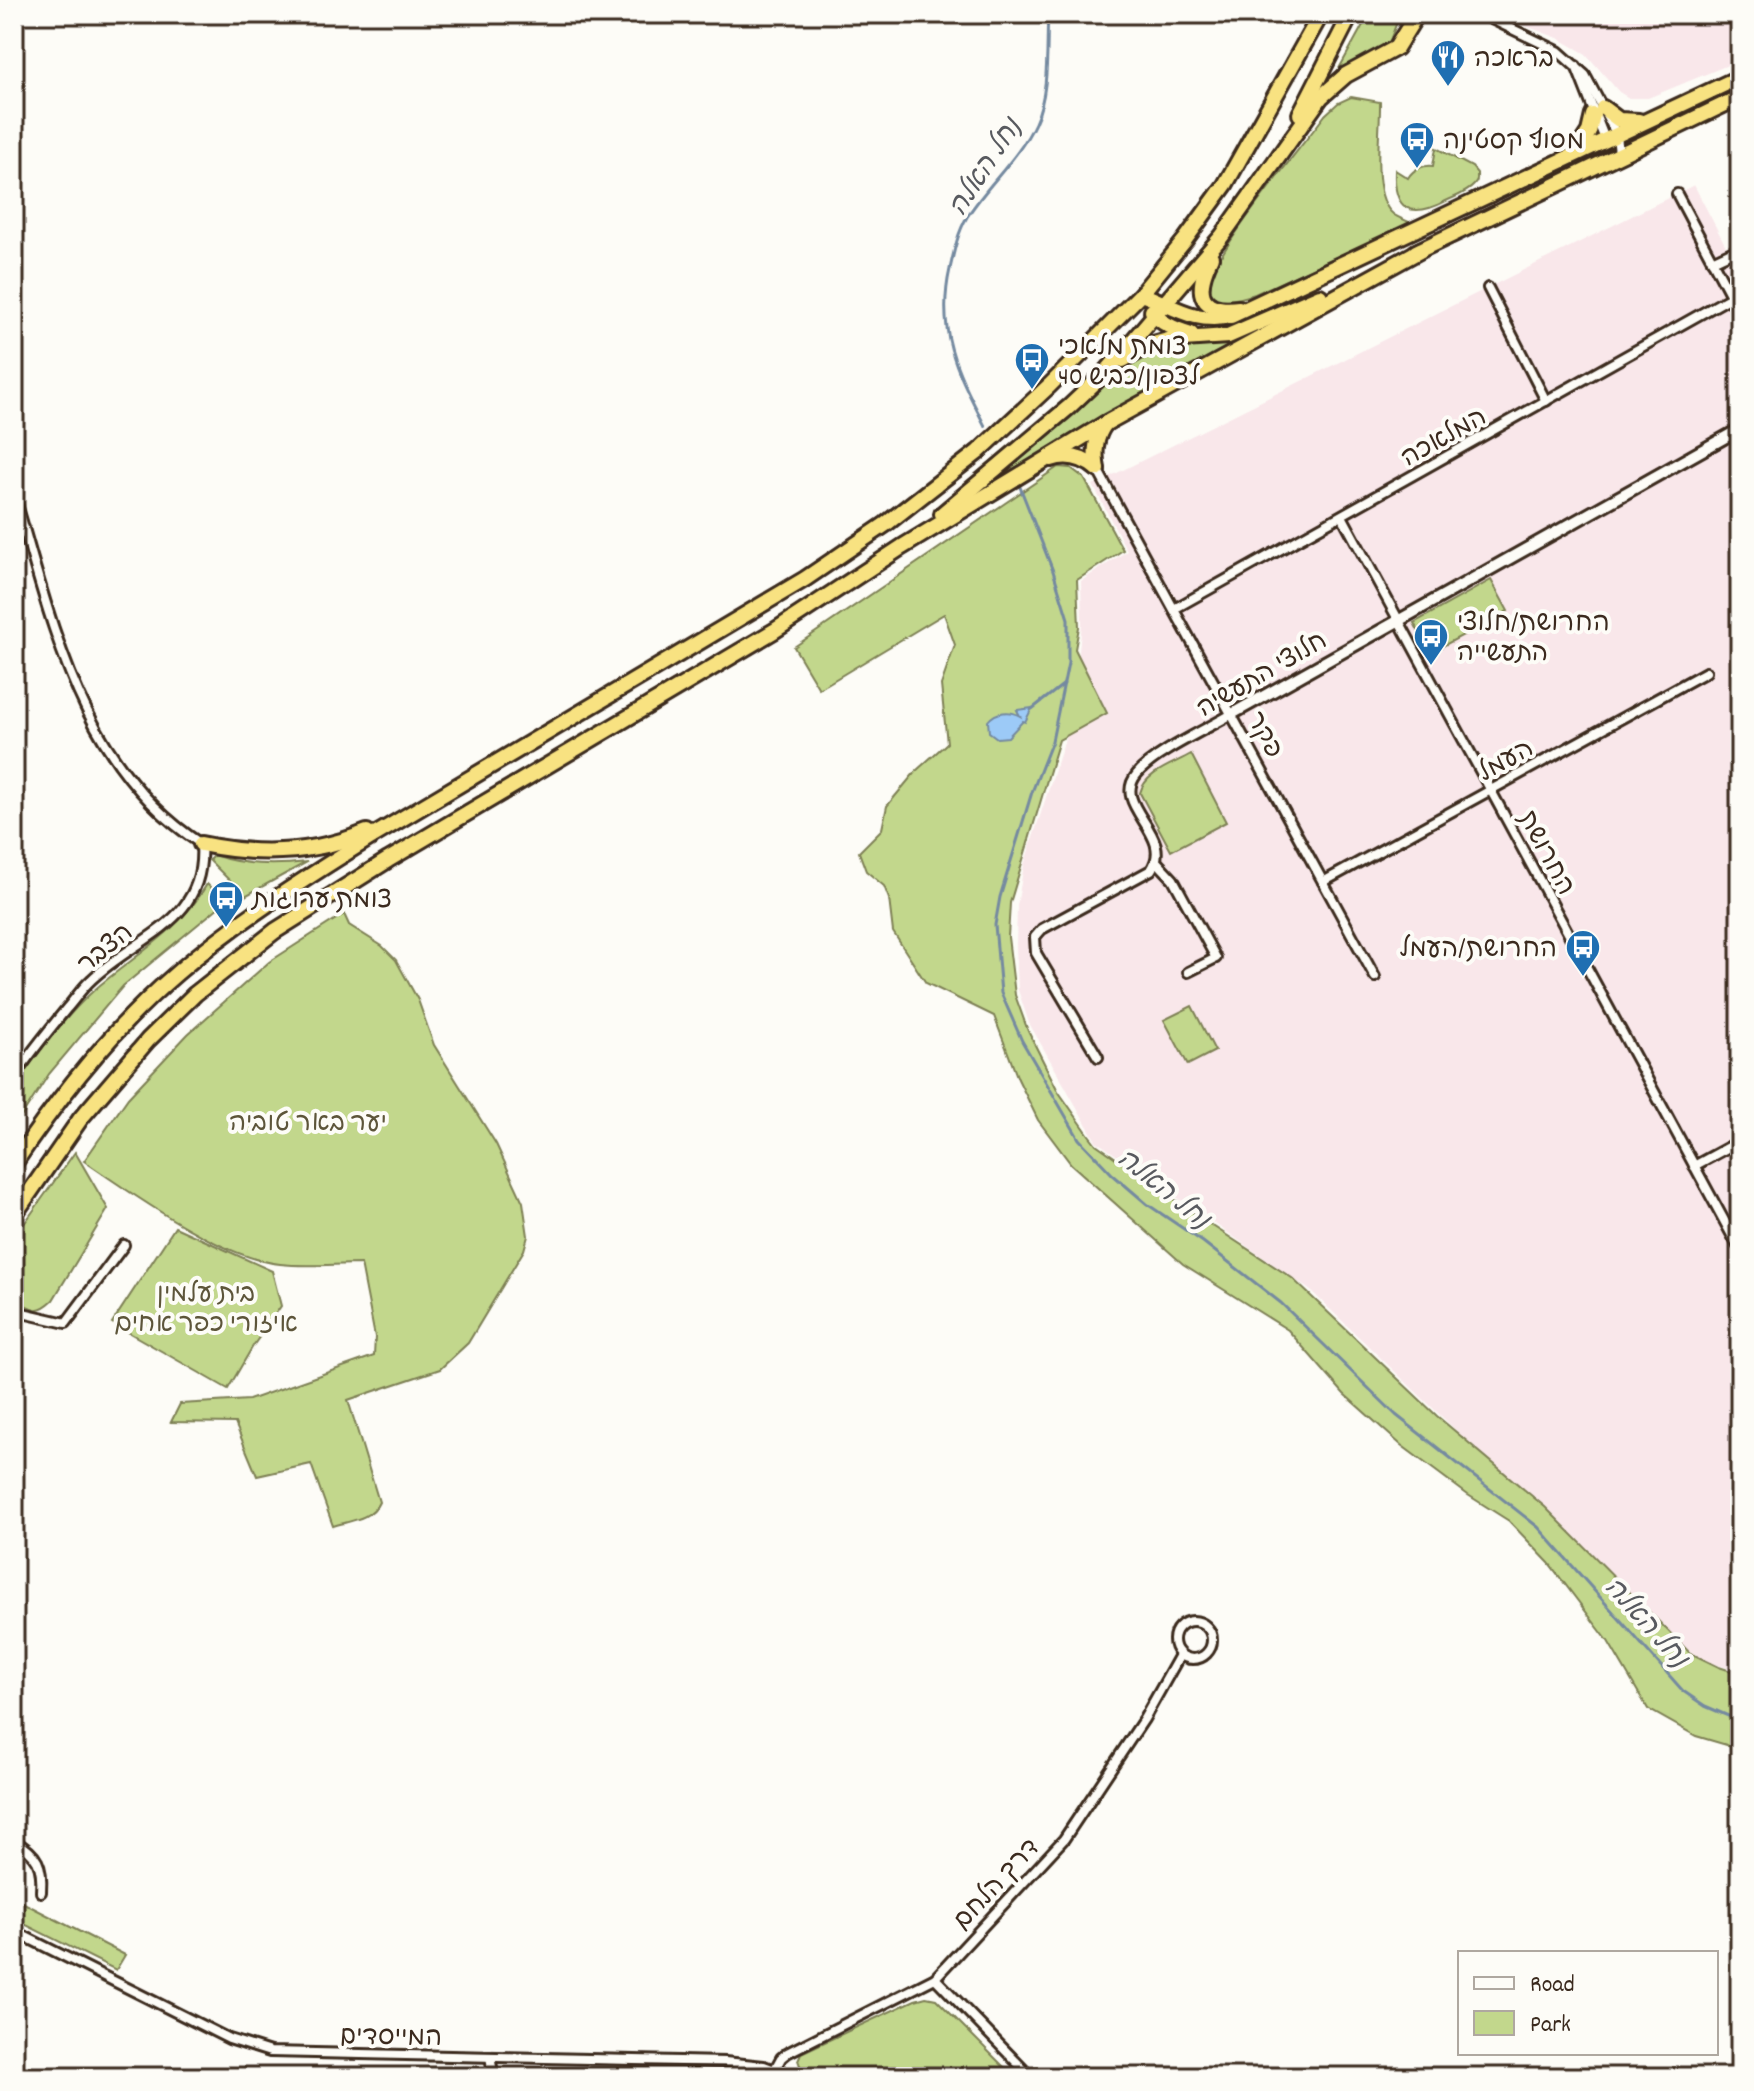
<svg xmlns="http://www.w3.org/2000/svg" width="1754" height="2091" font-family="Dekko,'Playpen Sans Hebrew',sans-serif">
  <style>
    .built { fill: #f9e7ea }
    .green { fill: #c2d78c; stroke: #7e8055; stroke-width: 2 }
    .water { fill: #9ccaf7; stroke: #758aa0; stroke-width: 2 }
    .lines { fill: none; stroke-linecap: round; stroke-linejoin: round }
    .stream { stroke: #758aa0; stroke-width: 3 }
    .minor-casing { stroke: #3b2a1e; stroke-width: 14 }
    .tertiary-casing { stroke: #3b2a1e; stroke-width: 16 }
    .trunk-casing { stroke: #3b2a1e; stroke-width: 20 }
    .minor { stroke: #fdfcf7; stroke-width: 8 }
    .tertiary { stroke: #fdfcf7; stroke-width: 10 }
    .trunk { stroke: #f8e281; stroke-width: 14 }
    .labels { text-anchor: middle; stroke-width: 8; stroke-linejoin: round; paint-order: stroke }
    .poi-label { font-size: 26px; fill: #3b2a1e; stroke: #fdfcf7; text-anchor: start }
    .street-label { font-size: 26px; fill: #3b2a1e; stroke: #fdfcf7 }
    .park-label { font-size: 26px; fill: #5d553a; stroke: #fdfcf7 }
    .water-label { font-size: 28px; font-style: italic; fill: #585a5f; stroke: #fdfcf7 }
  </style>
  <rect width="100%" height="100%" fill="#fdfcf7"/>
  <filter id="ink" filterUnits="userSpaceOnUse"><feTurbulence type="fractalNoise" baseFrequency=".0125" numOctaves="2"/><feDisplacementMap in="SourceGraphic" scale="16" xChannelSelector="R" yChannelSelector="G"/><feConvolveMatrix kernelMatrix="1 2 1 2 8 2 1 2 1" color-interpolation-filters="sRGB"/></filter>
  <g filter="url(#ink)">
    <g class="built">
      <path d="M1494 14H1740V60L1648 98H1629L1619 92 1586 54 1558 38Z"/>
      <path d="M1694 185 1732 258 1740 255V1672L1702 1660 1675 1641 1311 1291 1096 1141 1029 1023 1018 990 1016 946 1017 906 1024 865 1067 733 1074 698 1082 623 1081 581 1127 551 1093 485Z"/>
    </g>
    <g class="green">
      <path d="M1369 14H1400L1387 48 1335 76Z"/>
      <path d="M1351 97 1380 102C1381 130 1370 195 1393 214 1398 218 1406 220 1411 223L1255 294C1243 298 1208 308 1208 287 1208 259 1304 144 1325 115L1338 103Z"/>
      <path d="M1436 148 1472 167 1477 173C1477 179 1478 181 1474 185 1467 193 1454 197 1446 201 1411 219 1393 211 1395 170L1408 178C1413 169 1423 165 1433 166Z"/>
      <path d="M1271 322 1275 326 999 483 993 477 1117 368 1150 349Z"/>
      <path d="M1058 467 1071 468 1084 478 1123 550 1077 580 1079 627 1075 649 1107 713 1059 740 1010 903 1008 937 1015 995 1028 1031 1058 1091 1089 1135 1096 1144 1205 1221 1292 1278 1437 1416 1545 1507 1690 1653 1719 1667 1740 1674V1749L1696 1736 1648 1709 1608 1641 1549 1563 1509 1521 1468 1495 1401 1445 1344 1394 1288 1330 1183 1264 1071 1164 1038 1120 1018 1079 994 1016 926 983 893 932 889 899 884 886 866 871 859 852 882 829 887 806 916 771 947 743 941 685 955 645 944 614 819 689 794 647Z"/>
      <path d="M1491 580 1508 611 1430 653 1414 623Z"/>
      <path d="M1191 754 1226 822 1171 851 1140 793C1145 772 1174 764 1191 754Z"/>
      <path d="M214 855C244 866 275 866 307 862L245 896 209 860Z"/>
      <path d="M207 884 225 902 123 986 49 1074 14 1128C14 1117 11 1101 15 1091 28 1060 78 1002 105 981 142 951 183 927 207 884Z"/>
      <path d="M344 914 349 925 382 946 396 960 418 1000 434 1045 496 1144 523 1202 528 1236 524 1250 468 1343 440 1369 348 1400 379 1502C372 1519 349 1521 333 1526L311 1464 257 1476 235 1423 171 1422 180 1404 249 1400 374 1356 375 1337 361 1264C334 1264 307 1267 280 1264 221 1258 134 1195 84 1161L128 1098 188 1034 269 962Z"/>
      <path d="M1192 1006 1215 1051 1188 1065 1164 1020Z"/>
      <path d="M75 1152 108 1209 53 1300C36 1316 32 1308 14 1299V1238Z"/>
      <path d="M175 1227 272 1271 281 1306 253 1346 228 1389 112 1323Z"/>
      <path d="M14 1898 125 1955 116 1970 14 1919Z"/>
      <path d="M926 1997 936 1999 1014 2077H810L802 2071 798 2060 801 2053 915 2000Z"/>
    </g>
    <path class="water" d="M1032 708 1025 722 1023 721 1008 737 997 738 989 732 988 721C996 711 1010 710 1020 716L1017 710Z"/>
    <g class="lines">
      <g class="stream">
        <path d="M985 426C957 371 936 332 950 269 954 251 958 232 967 217 988 184 1019 158 1035 123 1050 91 1046 48 1048 14"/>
        <path d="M1020 487 1053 571 1068 619V663L1052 741 1032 792 1000 897 995 925 1001 993 1022 1041 1079 1139 1112 1174 1147 1204 1203 1242 1281 1303 1396 1415 1538 1527 1683 1691 1705 1706 1740 1721"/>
        <path d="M1032 709 1064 684"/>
      </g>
      <g class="minor-casing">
        <g id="minor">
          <path d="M1481 14 1558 51 1585 75 1617 135 1619 154"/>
          <path d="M1576 66 1606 142"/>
          <path d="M1677 194 1740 313"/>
          <path d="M1712 261 1740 248"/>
          <path d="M1488 288 1546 401"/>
          <path d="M1097 469 1375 977"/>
          <path d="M14 494C53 624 79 764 201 844 207 923 137 935 91 980 82 988 75 999 67 1008 48 1031 30 1053 14 1077"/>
          <path d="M1342 516 1740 1250"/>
          <path d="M1174 609 1731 297"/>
          <path d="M1157 862 1173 879 1216 958 1188 972"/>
          <path d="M1323 882 1706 672"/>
          <path d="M1098 1057 1036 953 1035 937 1042 929 1151 870C1176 834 1110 806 1137 774 1154 753 1207 729 1232 714"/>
          <path d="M1694 1166 1740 1141"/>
          <path d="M14 1311 66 1323 124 1245"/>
          <circle cx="1193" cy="1640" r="19"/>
          <path d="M14 1841C38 1854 43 1866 41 1892"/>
          <path d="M14 1931 229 2039 270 2052 725 2062 764 2066 793 2077"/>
          <path d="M935 1978 1031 2077"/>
          <path d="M490 2057 494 2077"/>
          <path d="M775 2069 781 2058 787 2053 935 1978 1064 1839 1144 1719 1180 1655"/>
        </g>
      </g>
      <g class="tertiary-casing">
        <path id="tertiary" d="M1232 714 1740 429"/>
      </g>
      <g class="trunk-casing">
        <g id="trunk">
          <path d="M1603 108 1619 120 1639 121"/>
          <path d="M1300 114 1351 14"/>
          <path d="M1575 153 1589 132 1593 115"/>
          <path d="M1416 252 1740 97"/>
          <path d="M1211 257C1196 288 1195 313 1239 308"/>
          <path d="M1141 294C1174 306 1194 324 1231 316L1740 77"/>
          <path d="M1152 311C1160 324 1177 330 1191 334"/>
          <path d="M1123 360 1150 345 1168 340 1228 336 1320 296"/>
          <path d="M1051 459C1069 453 1084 458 1097 469"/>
          <path d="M1097 469C1094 453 1095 437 1105 424"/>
          <path d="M942 514 1069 407 1106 372 1222 236 1321 97 1346 75 1396 48 1417 14"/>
          <path d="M201 844C257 856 314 854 367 832"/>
          <path d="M14 1164C60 1095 114 1027 177 973 237 921 306 878 373 836L805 579 886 524 978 452 1049 386 1141 294 1185 240 1225 185 1321 14"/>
          <path d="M14 1215 81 1118 148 1040 195 994 275 931 388 860 774 631 902 547 1106 423 1421 250"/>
        </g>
      </g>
      <use href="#minor" class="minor"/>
      <use href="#tertiary" class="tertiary"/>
      <use href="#trunk" class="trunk"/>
    </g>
  </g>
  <defs>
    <g id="restaurant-pin" transform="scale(1.8)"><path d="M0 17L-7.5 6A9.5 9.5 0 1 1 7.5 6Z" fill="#1f6fb2" stroke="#fdfcf7"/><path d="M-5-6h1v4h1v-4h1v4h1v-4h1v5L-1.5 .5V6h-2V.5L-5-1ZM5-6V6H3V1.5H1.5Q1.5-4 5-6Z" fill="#fff"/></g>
    <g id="bus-pin" transform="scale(1.8)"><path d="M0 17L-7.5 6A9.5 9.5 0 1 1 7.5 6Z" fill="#1f6fb2" stroke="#fdfcf7"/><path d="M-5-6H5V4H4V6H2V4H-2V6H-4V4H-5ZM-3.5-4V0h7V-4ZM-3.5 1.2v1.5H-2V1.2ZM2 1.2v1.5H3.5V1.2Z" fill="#fff"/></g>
  </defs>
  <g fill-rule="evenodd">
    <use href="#restaurant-pin" x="1448" y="57"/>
    <use href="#bus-pin" x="1417" y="139"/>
    <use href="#bus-pin" x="1032" y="360"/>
    <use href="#bus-pin" x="1431" y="636"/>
    <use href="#bus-pin" x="226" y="898"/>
    <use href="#bus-pin" x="1583" y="947"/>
  </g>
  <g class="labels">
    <g class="poi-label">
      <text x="1474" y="66">בראכה</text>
      <text x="1443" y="148">מסוף קסטינה</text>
      <text x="1058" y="354">צומת מלאכי<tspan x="1058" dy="30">לצפון/כביש 40</tspan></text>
      <text x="1457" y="630">החרושת/חלוצי<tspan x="1457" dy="30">התעשייה</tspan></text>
      <text x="252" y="907">צומת ערוגות</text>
      <text x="1557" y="956" text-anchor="end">החרושת/העמל</text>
    </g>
    <g class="street-label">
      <text transform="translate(1443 436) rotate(-29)" y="9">המלאכה</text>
      <text transform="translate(1261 673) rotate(-30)" y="9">חלוצי התעשיה</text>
      <text transform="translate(1266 734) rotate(62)" y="9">פקר</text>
      <text transform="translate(1505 759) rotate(-29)" y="9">העמל</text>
      <text transform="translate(1548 852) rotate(62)" y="9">החרושת</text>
      <text transform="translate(104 947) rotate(-39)" y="9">הצבר</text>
      <text transform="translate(995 1883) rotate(-47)" y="9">דרך הלחם</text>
      <text transform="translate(391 2035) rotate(1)" y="9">המייסדים</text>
    </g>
    <g class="park-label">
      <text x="308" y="1130">יער באר טוביה</text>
      <text x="206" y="1301">בית עלמין<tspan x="206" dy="30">איזורי כפר אחים</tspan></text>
    </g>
    <g class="water-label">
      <text transform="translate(983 166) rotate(-57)" y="10">נחל האלה</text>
      <text transform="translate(1165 1187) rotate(39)" y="10">נחל האלה</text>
      <text transform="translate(1648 1621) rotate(48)" y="10">נחל האלה</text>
    </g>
  </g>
  <rect width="1754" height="2091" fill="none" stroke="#fdfcf7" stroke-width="48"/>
  <rect x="24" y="24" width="1706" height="2043" fill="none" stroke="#3b2a1e" stroke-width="3" filter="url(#ink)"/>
  <rect x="1458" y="1951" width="260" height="104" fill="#fdfcf7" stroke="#afa8a0" stroke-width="2"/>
  <rect x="1474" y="1977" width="40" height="12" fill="#fdfcf7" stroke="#afa8a0" stroke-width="2"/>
  <text x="1530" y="1991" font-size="24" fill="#3b2a1e">Road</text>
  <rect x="1474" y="2011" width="40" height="24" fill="#c2d78c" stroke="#afa8a0" stroke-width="2"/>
  <text x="1530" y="2031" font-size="24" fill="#3b2a1e">Park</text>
</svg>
